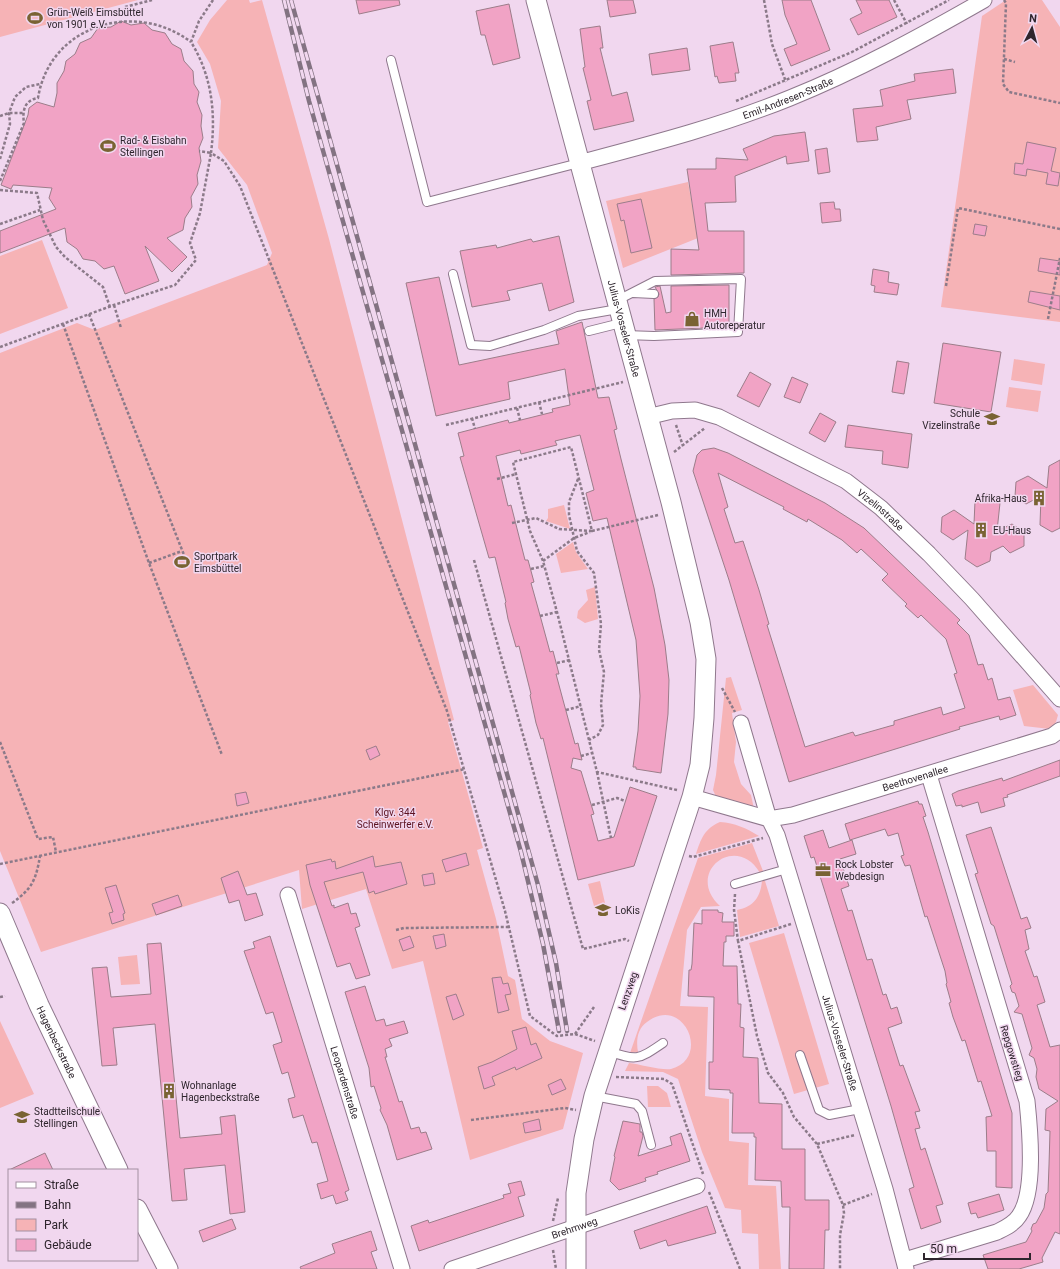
<svg xmlns="http://www.w3.org/2000/svg" width="1060" height="1269" font-family="Roboto,sans-serif">
  <rect width="100%" height="100%" fill="#f1d7ef"/>
  <path fill="#f6b3b6" d="M0,0H138L0,37Z
    M227,0H249L250,3L262,0L329,239L454,720L448,722L483,848L477,850L496,919L508,976L515,980L522,1019L550,1041L583,1053L563,1129L470,1160L423,961L392,969L366,889L302,909L299,870L41,952L0,851V353L77,323L95,330L267,265L272,253L247,185L218,148L221,101L210,64L197,42L210,20Z
    M1006,0H1042L1060,27V322L941,307L982,16Z
    M688,182L698,238L623,268L606,201Z
    M42,240L68,308L0,334V256Z
    M1014,359L1045,364L1042,385L1011,380Z
    M1009,387L1041,391L1038,412L1006,407Z
    M564,505L570,529L546,521L548,518V509Z
    M573,542L576,552L588,569L561,573L556,554Z
    M595,587L598,619L585,623L577,618L578,611L588,600L586,590Z
    M731,677L742,710L732,713L736,742L734,762L741,784L751,795L754,809L717,799L713,790L716,775L726,678Z
    M1033,685L1058,715L1056,722L1050,729L1024,726L1013,690Z
    M720,822C735,823 746,828 759,836L696,854C701,839 704,829 720,822Z
    M752,843L763,871L760,873C736,832 684,873 720,906L701,907L687,930L680,1006L708,1007L705,1096L729,1099V1141L749,1143L748,1185L776,1186L781,1269H759L758,1234L742,1233L741,1210L725,1208L702,1152L678,1079L663,1072L625,1071L629,1063C639,1064 663,1071 671,1069C712,1058 683,994 647,1022C637,1029 636,1041 638,1052L630,1053L698,858Z
    M762,880L765,881L779,926L740,937L737,910C754,907 761,896 762,880Z
    M600,881L605,903L594,906L588,884Z
    M784,933L829,1084L794,1094L749,943Z
    M137,955L140,984L121,985L118,957Z
    M0,1021L34,1094L0,1108Z
    M647,1086H658L667,1093L671,1107H648Z"/>
  <path fill="#f1a3c5" stroke="#9c7d8a" fill-rule="evenodd" d="M356,0H399L400,5L359,14Z
    M607,0H633L636,13L610,17Z
    M782,0H811L830,50L791,66L784,49L797,44L785,15Z
    M856,0H889L897,17L858,35L850,19L862,13Z
    M509,4L520,58L493,65L485,35H481L476,11Z
    M121,21L131,25L144,23L152,30L165,33L172,44L181,49L184,61L193,71L194,84L199,92L197,102L202,115L201,126L203,138L199,148L201,161L197,175L198,184L191,197L192,207L185,218L183,230L167,238L187,257L172,272L145,246L159,281L125,294L114,266L104,269L95,261L83,259L77,249L67,242L65,228L0,253V231L56,209L49,198L52,188L13,185L11,189L1,185L28,115L29,108L37,102L54,107L57,93V83L64,71L66,61L75,54L80,43L91,38L98,28L111,27Z
    M600,26L603,48H600L612,96L627,92L634,121L594,130L587,101L591,100L583,68L585,67L580,29Z
    M733,42L739,73H735L736,81L719,83L717,76L715,77L710,46Z
    M687,48L690,70L652,75L649,54Z
    M953,69L956,93L907,100L911,119L876,127L878,140L857,142L853,109L883,106L880,90L915,81L914,74Z
    M805,132L809,161L787,164L786,156L735,176L736,202L705,203L708,231H744V273L671,275V249L699,250L687,169H716V158L748,160L743,149L774,136Z
    M1027,142L1056,148L1051,171L1060,173L1058,186L1046,184L1048,173L1027,169L1026,176L1014,174L1015,163L1023,164Z
    M827,148L830,172L818,174L815,150Z
    M641,199L652,248L631,253L624,220L621,221L617,204Z
    M834,202L835,209H840L841,221L822,223L820,203Z
    M975,224L987,226L985,236L973,234Z
    M559,236L574,302L549,311L542,283L507,291L510,300L472,307L460,251L496,245L497,248L531,239L533,242Z
    M1040,258L1060,261V275L1038,271Z
    M873,269L889,272L888,282L899,284L897,295L874,292L875,286L871,285Z
    M439,277L459,365L559,344L556,331L582,322L598,398L609,397L617,429L614,430L621,459L654,588L665,645L669,680L668,714L661,773L636,769V767H633L638,731L640,696L636,640L607,518L593,521L586,493L594,490L580,435L555,441L557,445L521,454L520,450L496,456L508,506L511,505L525,560H528L534,582L531,583L538,608L550,652L553,651L559,674H556L563,700L575,744L578,743L582,760L573,758L571,768L581,771L594,814L591,815L598,841L614,837L630,787L657,796L634,866L578,880L543,738L541,739L536,723L530,695L531,694L519,646L516,647L508,619L505,603L506,602L495,557L489,558L460,457L464,456L458,433L508,420L509,423L553,412L552,409L570,405L565,369L508,382L510,399L436,416L406,283Z
    M729,285V327L655,330L654,299L658,297L659,294L655,287L660,286L666,313L671,312V286Z
    M1030,291L1060,296V310L1028,302Z
    M943,343L1001,352L991,412L934,403Z
    M897,361L909,363L904,394L892,392Z
    M750,372L771,384L759,407L737,396Z
    M792,377L808,384L800,403L784,397Z
    M820,413L836,422L825,442L809,433Z
    M848,425L912,434L908,468L882,464L883,451L845,447Z
    M714,448L728,453L825,503L864,528L960,620L957,623L969,635L978,665L983,664L988,680L992,678L998,700L1010,697L1016,715L1000,720L999,716L959,727L960,729L789,782L729,580L693,471L697,455L702,450ZM718,473L784,507L783,509L807,522L808,519L842,540L857,553L861,549L888,574L882,580L907,604L905,606L918,618L921,615L946,639L957,673L954,674L965,708L943,715L941,707L894,721V725L890,726L855,736L853,732L805,747L767,625L769,624L759,590L743,541L735,543L724,509L728,507Z
    M1060,460V528L1052,532L1040,525L1041,496L1026,504L1015,496L1016,482L1028,476L1047,488L1049,466Z
    M987,494L1000,503L997,531L1012,524L1024,532V546L1010,553L1003,546L991,552L990,561L977,567L965,559L968,530L953,540L941,532L942,517L954,510L974,524L975,501Z
    M376,746L380,755L370,760L366,750Z
    M1060,760V776L1007,795L1008,797L1003,798L1005,806L981,813L978,802L962,807V805L956,806L952,794L958,791L1002,778L1003,781Z
    M246,792L249,803L237,806L235,794Z
    M918,801L919,804H922L926,816L923,817L928,832L1012,1113V1188L996,1187V1151H987L986,1117L992,1116L981,1081L978,1082L965,1040L962,1041L953,1017L949,1003L951,1002L946,984L947,983L945,971L927,916L925,917L910,865L905,866L901,856L904,855L898,833L888,836L885,829L850,840L845,824Z
    M991,827L1021,919L1027,917L1031,928L1025,930L1029,949L1025,951L1034,977L1037,976L1045,1002L1037,1005L1050,1047L1060,1045V1234L1055,1232L1042,1258L1043,1262L1019,1269H988L983,1255L1026,1242L1032,1231L1031,1229L1033,1224L1036,1223L1044,1208L1046,1194L1048,1192L1049,1165L1050,1131L1045,1130L1046,1109L1058,1101L1039,1089L1036,1077L1037,1069L1034,1058L1029,1055L1032,1048L1022,1014L1014,1012L1019,1006L1015,993L1012,992L1010,986L1012,984L994,926L991,924L975,874L978,873L966,835Z
    M823,830L829,848L852,840L856,854L840,859L849,886L841,889L848,911L852,910L867,960L872,959L883,995L886,994L891,1009L897,1007L902,1023L888,1028L900,1066L903,1065L920,1111L915,1112L920,1128L915,1129L921,1150L925,1148L943,1204L936,1206L941,1222L921,1229L909,1189L914,1187L891,1106L825,892L814,857L811,858L804,836Z
    M466,853L469,865L446,872L442,860Z
    M373,856L375,867L401,862L407,884L375,894L374,891L369,893L363,872L324,882L332,906L334,905V908L348,903L351,914L356,913L360,926L355,928L370,975L356,979L350,963L337,967L310,885L306,865L331,859L332,862L335,861L336,869Z
    M238,871L247,895L256,893L263,915L245,921L239,900L229,903L221,878Z
    M433,873L435,884L424,886L422,875Z
    M116,885L125,913L123,914L124,920L112,924L109,913L113,912L105,888Z
    M178,895L182,906L156,915L152,904Z
    M702,910H718V912L723,913L722,922H734V936H726V942H724L723,966H737L738,1004H741L740,1027L744,1028L743,1057L758,1058L759,1103L782,1104V1149H805V1200H829V1230H825L824,1269H789L790,1207H782L781,1181L755,1180L756,1137H754V1133H732L733,1093H730V1090L709,1089V1062H713L714,997L688,996L689,970H691L692,964L694,923L702,924Z
    M444,934L446,946L436,949L433,936Z
    M270,936L349,1190L345,1192L348,1200L336,1204L333,1195L321,1199L317,1184L328,1181L317,1142L312,1143L303,1115L293,1118L288,1099L295,1097L288,1072L282,1074L273,1045L282,1042L281,1038L273,1012L266,1014L244,951L255,948L253,942Z
    M410,936L414,947L403,951L399,940Z
    M161,943L180,1138L222,1134L220,1117L235,1115L245,1212L230,1214L225,1165L184,1169L187,1200L172,1201L155,1024L113,1028L117,1065L102,1066L92,968L107,967L111,997L151,994L147,944Z
    M501,977L503,984L508,983L511,994L505,995L509,1010L498,1013L492,978Z
    M365,986L376,1021L384,1019L386,1026L404,1021L408,1033L389,1039L392,1046L385,1049L387,1057H385L399,1102L402,1101L411,1129L419,1127L421,1133L426,1132L432,1149L397,1160L387,1125L380,1110L381,1108L374,1086L371,1087L369,1068L345,992Z
    M456,994L464,1015L453,1020L446,997Z
    M526,1027L531,1045L536,1043L542,1058L516,1070L515,1067L492,1077L495,1085L484,1089L478,1067L492,1062L517,1049L512,1031Z
    M561,1079L566,1089L552,1095L548,1085Z
    M539,1119L541,1130L525,1133L523,1123Z
    M623,1121L640,1124V1132H642L643,1136L638,1156L672,1145L670,1137L681,1133L690,1161L657,1172L658,1174L645,1178L646,1181L619,1190L610,1181L615,1157L614,1156Z
    M45,1153L53,1170H9Z
    M521,1181L525,1195L518,1197L524,1216L419,1251L411,1226L428,1220L429,1223L504,1198L503,1195L511,1193L508,1184Z
    M999,1194L1004,1210L978,1218L976,1213L971,1214L968,1203Z
    M707,1206L716,1233L668,1246L666,1240L640,1249L634,1231Z
    M232,1219L236,1229L203,1242L199,1231Z
    M371,1231L377,1250L371,1252L377,1269H301L300,1267L335,1253L332,1244Z"/>
  <g fill="none" stroke-linecap="round" stroke-linejoin="round">
    <defs>
      <path id="service" d="M391,60L427,202L579,163
        M453,274L471,345L490,346L544,330L578,316L618,309
        M633,293L654,294
        M616,301L655,281L741,279L738,332L654,336L625,335
        M589,331L621,323
        M735,884L787,869
        M608,1051C637,1061 638,1060 663,1043
        M800,1055L819,1110L829,1115L860,1109
        M594,1096L636,1104L642,1111L651,1145"/>
      <g id="minor">
        <path id="s1" d="M579,163C651,144 721,126 790,98C857,71 921,36 984,0"/>
        <path id="s2" d="M647,417L672,411L695,410L719,417L846,481L881,508L929,554L972,599L1060,699"/>
        <path id="s3" d="M741,723L769,819L793,815L1052,736L1060,730"/>
        <path id="s4" d="M692,797L769,819L777,835L885,1189L906,1269"/>
        <path id="s5" d="M288,895L402,1269"/>
        <path d="M905,1260L997,1232C1005,1228 1014,1224 1019,1216C1036,1192 1030,1130 1027,1101L929,775"/>
        <path id="s6" d="M452,1269L697,1186"/>
      </g>
      <g id="tertiary">
        <path id="s7" d="M536,0L671,502L700,622L706,659L704,718L700,765L692,797L594,1096L584,1139L576,1193V1269"/>
        <path id="s8" d="M0,913L39,1005L118,1170"/>
        <path d="M137,1209L168,1269"/>
      </g>
    </defs>
    <use href="#service" stroke="#8f788d" stroke-width="10"/>
    <use href="#minor" stroke="#8f788d" stroke-width="17"/>
    <use href="#tertiary" stroke="#8f788d" stroke-width="21"/>
    <path stroke="#8b7a89" stroke-width="2.5" stroke-dasharray="3 2" stroke-linecap="butt" d="M213,0L199,21L191,42C212,76 216,113 211,153L224,161L240,186L447,711L505,911L530,1016L557,1036L575,1034L594,1007
      M764,0L772,44L786,82
      M894,0L907,24
      M1004,0L1006,3L1003,84L1009,92L1060,103
      M125,7L152,0
      M1004,59L1015,62
      M736,101L852,52L949,0
      M0,116L9,113H23
      M0,159L10,124L9,113L15,97L26,87L40,84
      M0,181L24,123C22,110 25,100 38,98C50,24 136,0 191,42
      M0,190L37,193L43,220L56,247L65,257L103,287L110,307
      M0,224L40,210
      M946,286L958,208L1060,229
      M114,305L121,328
      M89,314L186,560
      M1048,319L1060,258
      M63,324L149,563L222,755
      M0,347L114,305L175,285L196,260L190,243L200,213L211,153L199,151
      M539,402L542,414
      M517,408L520,420
      M472,418L475,429
      M446,425L623,382
      M676,425L683,446
      M674,452L705,428
      M497,479L516,474
      M578,479L569,502V515L577,551L594,573L601,624L599,650L604,672L601,704L603,725L598,735L589,740
      M658,515L592,531L571,447L513,462L530,531L543,561L557,612L597,772L677,790
      M512,523L536,518L559,529L592,531
      M474,560L583,949L625,939L629,941
      M543,561L574,538L590,532
      M149,563L182,551
      M531,569L544,566
      M540,616L557,612
      M557,663L570,660
      M722,688L735,712
      M566,710L581,706
      M0,742L38,839L53,837L56,852
      M581,756L592,753
      M597,772L611,838
      M592,805L617,798L625,801
      M689,856L693,857L763,838
      M0,864L465,769
      M735,894L734,910L738,941
      M12,903C32,889 36,880 40,856
      M791,924L738,941L757,1036L768,1073L783,1093L794,1117L817,1144L843,1205L844,1213L840,1235V1269
      M396,930L404,928L508,927
      M0,997L5,996
      M575,1034L595,1041
      M616,1077L664,1079L672,1084L703,1174
      M471,1120L565,1108L576,1110
      M817,1144L855,1135
      M709,1192L740,1269
      M843,1205L872,1194
      M553,1221L558,1198
      M553,1250L556,1269"/>
    <use href="#service" stroke="#fff" stroke-width="8"/>
    <use href="#minor" stroke="#fff" stroke-width="15"/>
    <use href="#tertiary" stroke="#fff" stroke-width="19"/>
    <defs>
      <path id="rail" d="M284,0L309,101L521,852L543,944L559,1031
        M291,0L538,885L556,963L567,1031"/>
    </defs>
    <use href="#rail" stroke="#837382" stroke-width="4.5"/>
    <use href="#rail" stroke="#f1d7ef" stroke-width="3" stroke-dasharray="9" stroke-linecap="butt"/>
  </g>
  <defs>
    <symbol id="stadium-bare" viewBox="-9 -9 18 18"><path d="M0-5a6.5 5 0 1 0 0 10a6.5 5 0 1 0 0-10ZM-3.5-1.8h7v3.6h-7Z" fill="#796333" stroke="#f1d7ef" stroke-width="2.5" paint-order="stroke"/></symbol>
    <symbol id="shop-bare" viewBox="-9 -9 18 18"><path d="M-5-2.5h2.3a2.7 3.5 0 0 1 5.4 0H5L5.5 6h-11ZM-1.5-2.5h3a1.5 2.3 0 0 0-3 0Z" fill="#796333" stroke="#f1d7ef" stroke-width="2.5" paint-order="stroke"/></symbol>
    <symbol id="school-bare" viewBox="-9 -9 18 18"><path d="M0-5L7-2L0 1L-7-2ZM-4 1L0 2.5L4 1V4Q0 6-4 4Z" fill="#796333" stroke="#f1d7ef" stroke-width="2.5" paint-order="stroke"/></symbol>
    <symbol id="building-bare" viewBox="-9 -9 18 18"><path d="M-4-6H4V6H1V3H-1V6H-4ZM-2.5-4.3h1.7v1.8h-1.7ZM.8-4.3h1.7v1.8H.8ZM-2.5-1h1.7V.8h-1.7ZM.8-1h1.7V.8H.8Z" fill="#796333" stroke="#f1d7ef" stroke-width="2.5" paint-order="stroke"/></symbol>
    <symbol id="office-bare" viewBox="-9 -9 18 18"><path d="M-6-3h4V-5.5h4V-3h4V5H-6ZM-1-4.5V-3h2v-1.5ZM-6 0V1H6V0Z" fill="#796333" stroke="#f1d7ef" stroke-width="2.5" paint-order="stroke"/></symbol>
  </defs>
  <g fill-rule="evenodd">
    <use href="#stadium-bare" x="24" y="7" width="22" height="22"/>
    <use href="#stadium-bare" x="97" y="135" width="22" height="22"/>
    <use href="#shop-bare" x="681" y="308" width="22" height="22"/>
    <use href="#school-bare" x="981" y="408" width="22" height="22"/>
    <use href="#building-bare" x="1028" y="487" width="22" height="22"/>
    <use href="#building-bare" x="970" y="519" width="22" height="22"/>
    <use href="#stadium-bare" x="171" y="551" width="22" height="22"/>
    <use href="#office-bare" x="812" y="859" width="22" height="22"/>
    <use href="#school-bare" x="592" y="899" width="22" height="22"/>
    <use href="#building-bare" x="158" y="1080" width="22" height="22"/>
    <use href="#school-bare" x="11" y="1106" width="22" height="22"/>
  </g>
  <g text-anchor="middle" dominant-baseline="central" stroke-width="3" stroke-linejoin="round" paint-order="stroke">
    <g font-size="10" fill="#2e252d" stroke="#f1d7ef" text-anchor="start">
      <text x="47" y="12">Grün-Weiß Eimsbüttel<tspan x="47" dy="12">von 1901 e.V.</tspan></text>
      <text x="120" y="140">Rad- &amp; Eisbahn<tspan x="120" dy="12">Stellingen</tspan></text>
      <text x="704" y="313">HMH<tspan x="704" dy="12">Autoreperatur</tspan></text>
      <text x="980" y="413" text-anchor="end">Schule<tspan x="980" dy="12">Vizelinstraße</tspan></text>
      <text x="1027" y="498" text-anchor="end">Afrika-Haus</text>
      <text x="993" y="530">EU-Haus</text>
      <text x="194" y="556">Sportpark<tspan x="194" dy="12">Eimsbüttel</tspan></text>
      <text x="835" y="864">Rock Lobster<tspan x="835" dy="12">Webdesign</tspan></text>
      <text x="615" y="910">LoKis</text>
      <text x="181" y="1085">Wohnanlage<tspan x="181" dy="12">Hagenbeckstraße</tspan></text>
      <text x="34" y="1111">Stadtteilschule<tspan x="34" dy="12">Stellingen</tspan></text>
    </g>
    <g font-size="10" fill="#2e252d" stroke="#f1d7ef">
      <text stroke="none"><textPath href="#s1" startOffset="219">Emil-Andresen-Straße</textPath></text>
      <text stroke="none"><textPath href="#s7" startOffset="340">Julius-Vosseler-Straße</textPath></text>
      <text stroke="none"><textPath href="#s2" startOffset="261">Vizelinstraße</textPath></text>
      <text stroke="none"><textPath href="#s3" startOffset="252">Beethovenallee</textPath></text>
      <text transform="translate(628 991) rotate(-71)">Lenzweg</text>
      <text stroke="none"><textPath href="#s8" startOffset="141">Hagenbeckstraße</textPath></text>
      <text stroke="none"><textPath href="#s4" startOffset="315">Julius-Vosseler-Straße</textPath></text>
      <text transform="translate(1012 1053) rotate(73)">Repgowstieg</text>
      <text stroke="none"><textPath href="#s5" startOffset="196">Leopardenstraße</textPath></text>
      <text stroke="none"><textPath href="#s6" startOffset="129">Brehmweg</textPath></text>
    </g>
    <g font-size="10" fill="#5c1220" stroke="#f1d7ef">
      <text x="395" y="812">Klgv. 344<tspan x="395" dy="12">Scheinwerfer e.V.</tspan></text>
    </g>
  </g>
  <rect x="8" y="1169" width="130" height="92" fill="#f1d7ef" stroke="#a390a1"/>
  <rect x="16" y="1182" width="20" height="6" fill="#ffffff" stroke="#a390a1"/>
  <text x="44" y="1189" font-size="12" fill="#2e252d">Straße</text>
  <rect x="16" y="1202" width="20" height="6" fill="#837382" stroke="#a390a1"/>
  <text x="44" y="1209" font-size="12" fill="#2e252d">Bahn</text>
  <rect x="16" y="1219" width="20" height="12" fill="#f6b3b6" stroke="#a390a1"/>
  <text x="44" y="1229" font-size="12" fill="#2e252d">Park</text>
  <rect x="16" y="1239" width="20" height="12" fill="#f1a3c5" stroke="#a390a1"/>
  <text x="44" y="1249" font-size="12" fill="#2e252d">Gebäude</text>
  <g transform="translate(1032 28) rotate(6)" stroke="#f1d7ef" stroke-width="3" paint-order="stroke">
  <path d="M0-3L7 15L0 10L-7 15Z" fill="#2e252d"/>
  <text y="-6" font-size="11" font-weight="bold" text-anchor="middle" fill="#2e252d">N</text>
  </g>
  <path d="M924 1253v6h106v-6" fill="none" stroke="#2e252d" stroke-width="2"/>
  <text x="930" y="1253" font-size="12" fill="#2e252d" stroke="#f1d7ef" stroke-width="3" paint-order="stroke">50 m</text>
</svg>
